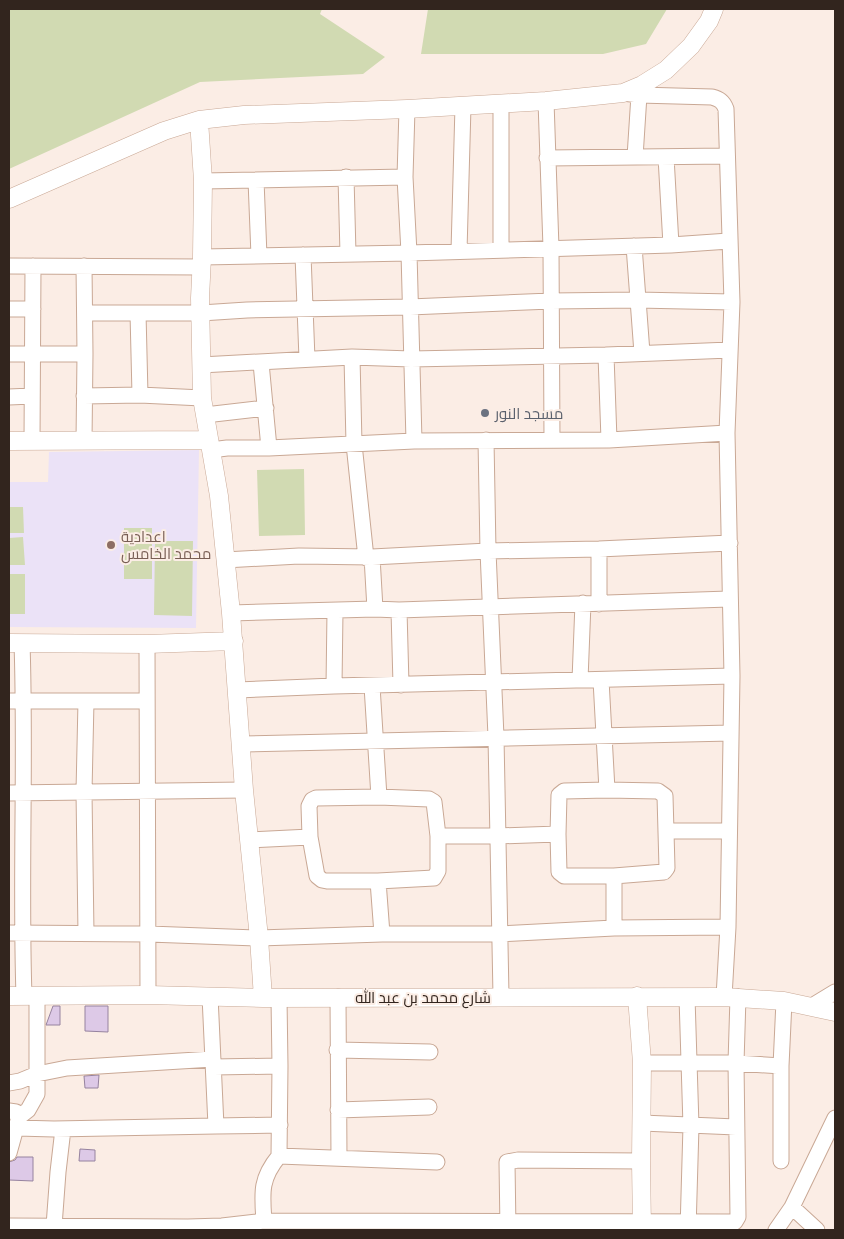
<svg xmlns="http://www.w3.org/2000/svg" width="844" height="1239" font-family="'IBM Plex Sans',Cairo,sans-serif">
  <rect width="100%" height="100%" fill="#fbede5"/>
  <path fill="#ebe2f7" d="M199,450L196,628L9,627V482H48L49,452Z"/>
  <path fill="#d1dab2" d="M9,9H322L320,14L385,57L363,74L200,82L9,169Z
    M428,9H667L646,44L603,54H421Z
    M304,469L305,535L259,536L257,470Z
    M9,507H23L24,533H9Z
    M152,528V579H124V528Z
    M23,537L25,565H9V538Z
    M155,541H193L192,616L154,615Z
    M9,574H25V614H9Z"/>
  <path fill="#ddc9e7" stroke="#96839f" d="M53,1006H60V1025H46Z
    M85,1006H108V1032L85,1031Z
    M99,1075L98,1088H85L84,1076Z
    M80,1149L95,1150V1161H79Z
    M17,1157H33V1181L9,1180V1162L15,1160Z"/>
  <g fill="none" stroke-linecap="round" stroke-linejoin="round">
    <defs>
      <path id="minor" d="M623,93L639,95L712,97C719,99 723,101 726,109L732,302L727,433L732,676L728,927L724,997
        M546,101L551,248L552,440
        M501,103V250
        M407,109L405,177L409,253L414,441
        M635,157L639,95
        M666,157L671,245
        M547,158L727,156
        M346,177L348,254
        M256,180L259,256
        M203,181L405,177
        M634,246L642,353
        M459,251L463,106
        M303,255L307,359
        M202,257L409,253L671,245L729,241
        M9,266L202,267
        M84,266L85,354
        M9,309H33
        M85,313H201L247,310L410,307L551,301L637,300L732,302
        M138,313L140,395L202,398
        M9,354H85L84,441
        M606,355L609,440
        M352,357L354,444L366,558
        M261,363L269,448
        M201,365L352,357L411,359L606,355L730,350
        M84,396L140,395
        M9,397L32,396
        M205,415L266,408
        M486,440L488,551L496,737L501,996
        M32,441L33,266
        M211,450L227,448H269L414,441L609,440L727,433
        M599,549V604
        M372,557L375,609
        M225,560L299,556L372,557L488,551L599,549L730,543
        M399,610L401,685
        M231,613L375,609L399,610L729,599
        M22,643C26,761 20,878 24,996
        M147,644L148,995
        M580,680L583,603
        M601,680L607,790
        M334,686L732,676
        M372,686L379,797
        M237,690L334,686L335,611
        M9,701H147
        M86,701L84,792L86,934
        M242,744L731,733
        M607,790L658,791L665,796L667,868L664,872L614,876H564L559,872L558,834L559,795L564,791Z
        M9,793L244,790
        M379,797L429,799L434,802L438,836V871L434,878L378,881H327L322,880L317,876L310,837L309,806L312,800L316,798Z
        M667,831H729
        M438,836H498L558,834
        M249,840L310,837
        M614,876V928
        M378,881L382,934
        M9,933L149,934L259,938L382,934H499L614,928L728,927
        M210,996L216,1126L280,1125
        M338,997L339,1158
        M687,997L691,1126L688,1230
        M279,998L280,1066L279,1156L437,1162
        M812,1006L835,992
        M337,1050L430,1052
        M642,1063H736L781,1066
        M214,1067L280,1066
        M9,1083L20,1081L37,1074L67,1068L213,1059
        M338,1110L429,1107
        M9,1111L16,1112L19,1117L9,1153
        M19,1117L28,1110L37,1094V996
        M642,1123L736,1127
        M17,1128L54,1129L216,1126
        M781,1161V1066L784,1001
        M792,1207L817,1230
        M264,1221L735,1222L738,1217L736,1063L738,997
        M9,1226L188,1227L222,1226L264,1221C262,1193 260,1179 279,1156
        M54,1226L58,1172L63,1129
        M508,1230L507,1162L518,1160L641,1161
        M776,1230L792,1207L835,1118"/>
      <path id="tertiary" d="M199,120L203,181L202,257L200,298L202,398L219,496L231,613L244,790L259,938L263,998
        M9,199L164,131L199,120L244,115L407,109L546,101L623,93L642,85L666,70L691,46L709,21L714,9
        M9,441L209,440
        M9,643L147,644L234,641
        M9,996L148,995L263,998L724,997L784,1001L835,1012
        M637,996L642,1063L641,1161L642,1230"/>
    </defs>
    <use href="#minor" stroke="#c9a895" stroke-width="17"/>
    <use href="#tertiary" stroke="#c9a895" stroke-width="19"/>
    <use href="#minor" stroke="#fff" stroke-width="15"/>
    <use href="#tertiary" stroke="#fff" stroke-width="18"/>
  </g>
  <circle fill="#6b7280" stroke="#fbede5" stroke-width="2" cx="485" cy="413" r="5"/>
  <circle fill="#8d6e63" stroke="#fbede5" stroke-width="2" cx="111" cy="545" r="5"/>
  <g text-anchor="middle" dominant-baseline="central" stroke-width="4" stroke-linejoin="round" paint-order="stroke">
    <g font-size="15" fill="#5b616d" stroke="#fbede5" text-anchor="start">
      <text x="495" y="413">مسجد النور</text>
    </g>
    <g font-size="15" fill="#785e54" stroke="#fbede5" text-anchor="start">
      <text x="121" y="536">اعدادية<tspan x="121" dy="17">محمد الخامس</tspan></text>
    </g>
    <g font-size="15" fill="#32251e" stroke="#fbede5">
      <text x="423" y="997">شارع محمد بن عبد الله</text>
    </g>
  </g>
  <rect width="844" height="1239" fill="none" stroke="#32251e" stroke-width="20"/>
</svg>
